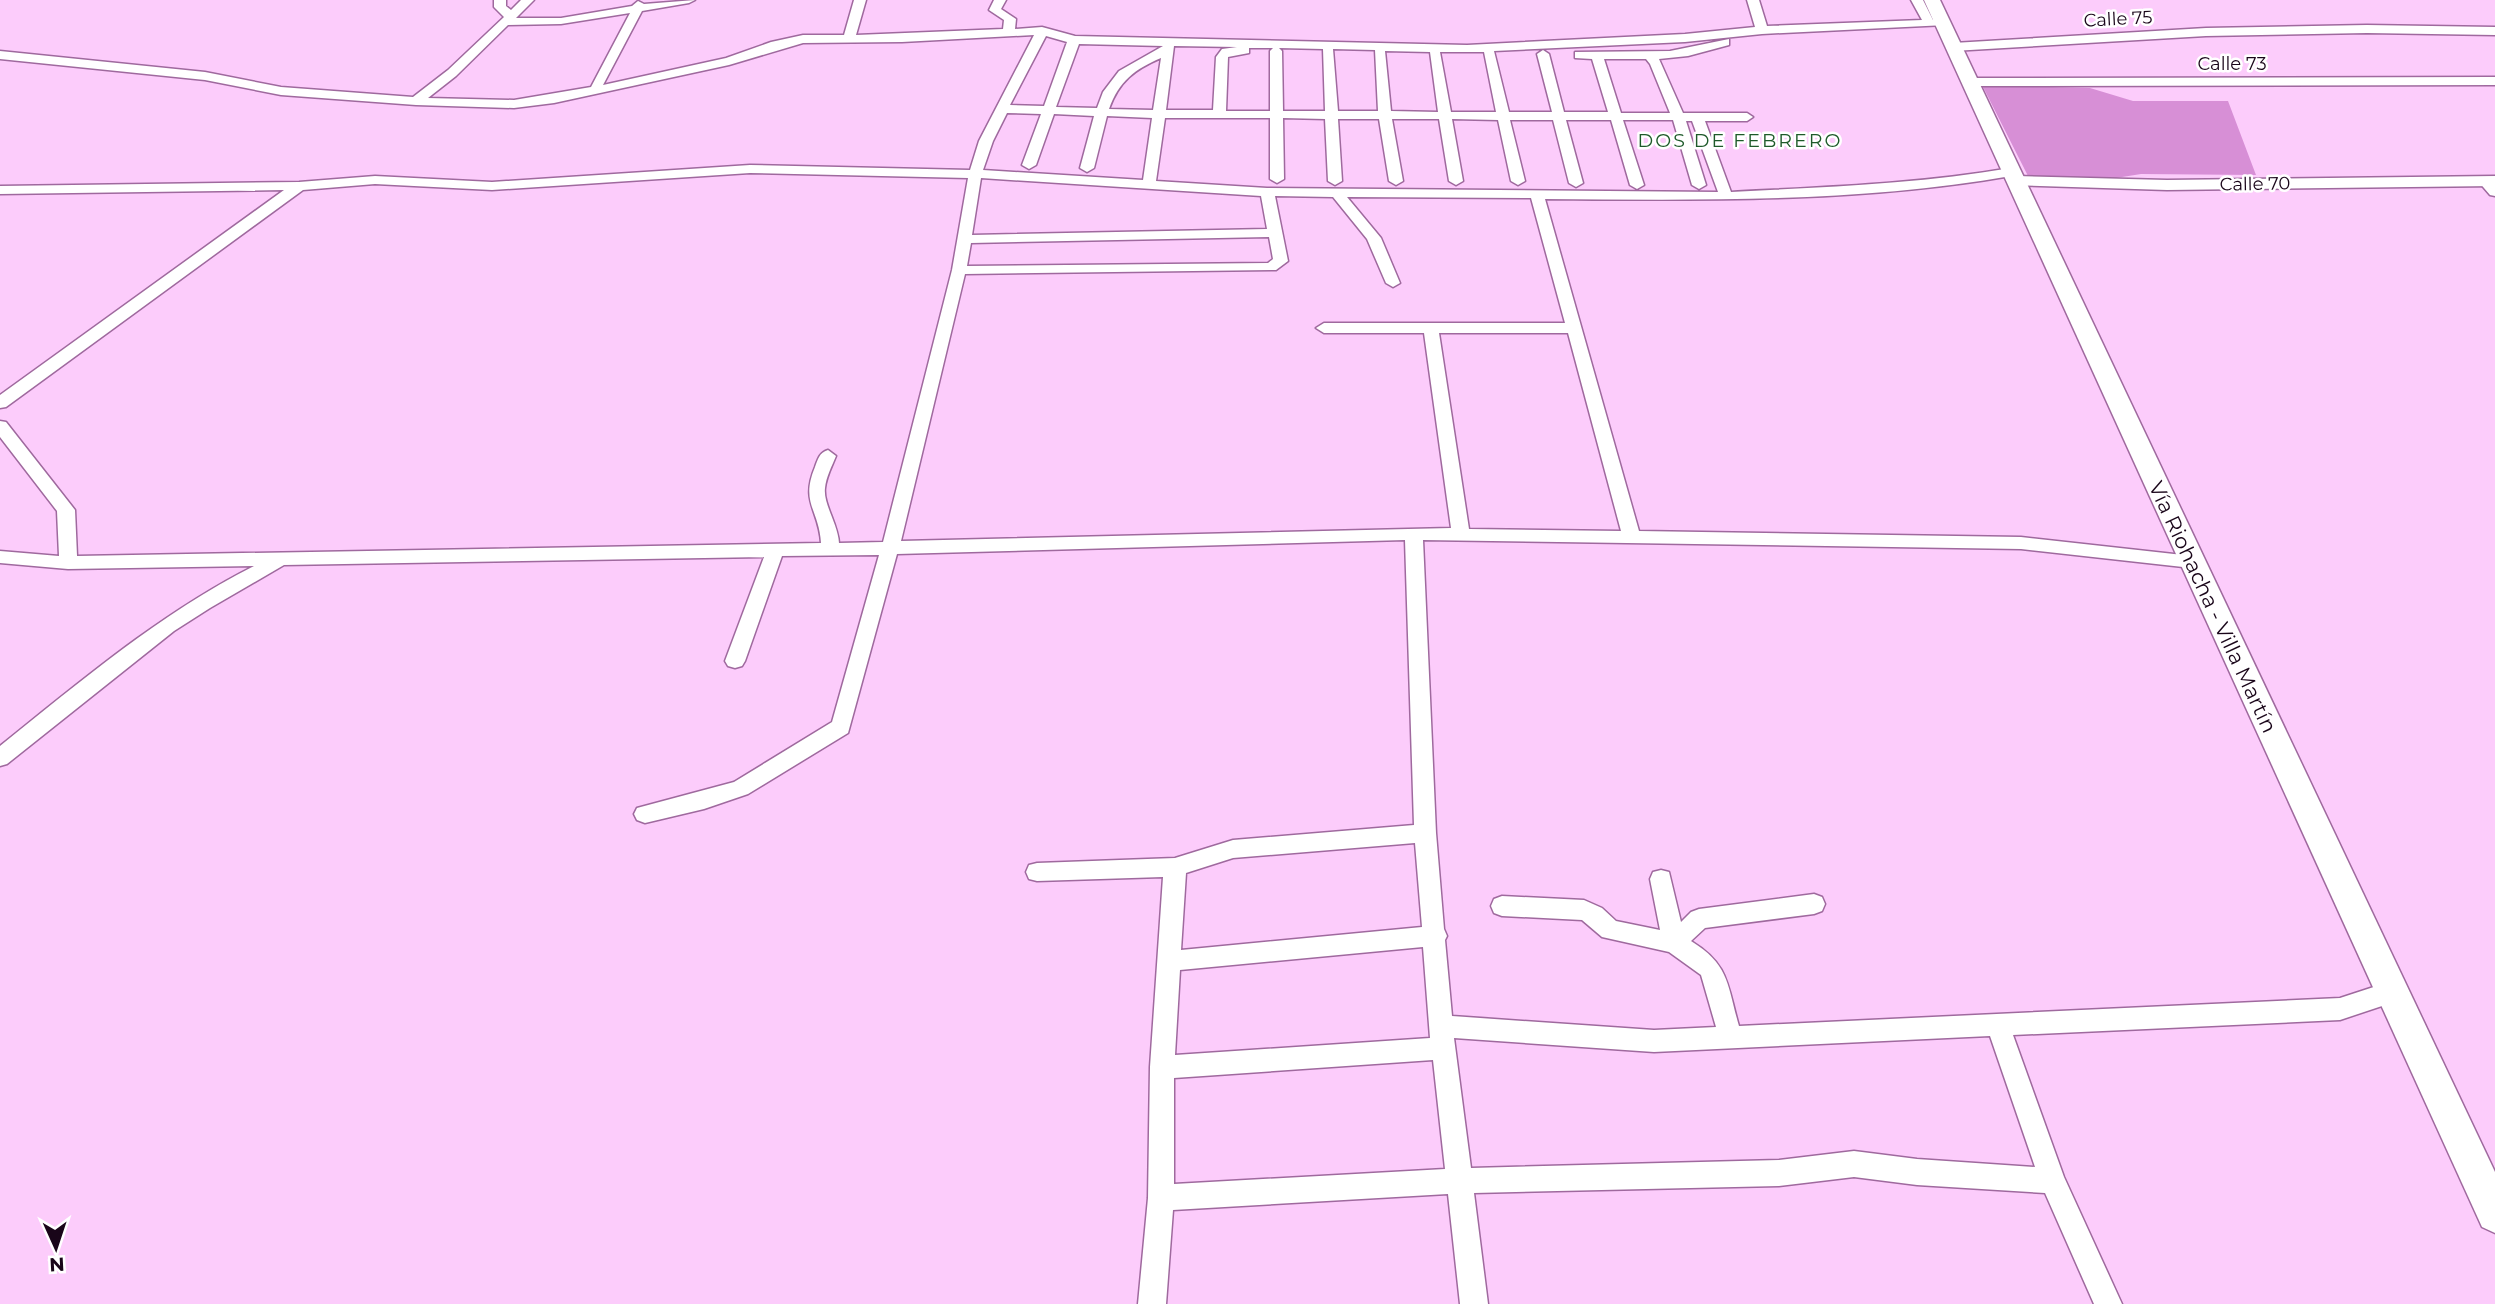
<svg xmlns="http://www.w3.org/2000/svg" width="2495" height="1304" font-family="Montserrat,sans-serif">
  <rect width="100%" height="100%" fill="#fcccfb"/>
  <path fill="#d78fd6" d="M1982,85L2090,88L2133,101H2228L2256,175L2141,174L2097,181L2028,176Z"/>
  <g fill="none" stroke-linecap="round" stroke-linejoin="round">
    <defs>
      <path id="minor" d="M494,0H506V6L511,10L521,0H534L516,18H561L632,6L638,1L644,4L695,0L689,3L642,11L603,85L726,58L771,42L803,35H844L854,0H866L856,35L1003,29L1004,20L989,10L994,0H1006L1001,9L1016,19L1015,29L1042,27L1075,36L1467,45L1685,34L1755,27L1747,0H1759L1767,26L1922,20L1911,0H1923L1933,20L1946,21V25L1762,34L1685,42L1494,51L1509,112H1552L1537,54L1543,50L1549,54L1564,112H1608L1592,59L1575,58V52L1670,51L1729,39V45L1688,56L1659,59L1683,113H1747L1753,117L1747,121H1705L1731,192C1825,187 1918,184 2011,168L2018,172L2011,176C1858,203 1700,200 1545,199L1639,531L2021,537L2192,556L2198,557L2201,562L2198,567L2192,568L2021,549L1423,540L1436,833L1444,929L1447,936L1445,940L1452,1016L1654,1030L1716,1027L1701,975L1669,952L1602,937L1582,920L1502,916L1494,913L1491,906L1494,899L1502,896L1584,900L1602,908L1616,921L1660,930L1650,879L1653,872L1661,870L1669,872L1681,922L1691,912L1699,909L1814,894L1822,897L1825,904L1822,911L1814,914L1705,928L1691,941C1730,965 1727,985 1739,1026L2340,998L2392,981L2400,984L2404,992L2400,1000L2340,1020L2013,1035L2064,1177L2122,1304H2094L2045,1193L1917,1185L1854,1177L1779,1186L1474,1193L1488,1304H1460L1448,1194L1173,1210L1166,1304H1138L1148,1198L1150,1067L1163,877L1037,881L1029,879L1026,872L1029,865L1037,863L1175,858L1233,840L1414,825L1405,540L897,554L848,733L748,794L704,809L645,823L637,820L634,814L637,808L734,782L832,722L879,555L782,556L745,661L742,666L735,668L728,666L725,661L764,557L284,565L210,608L174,631L7,764L0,766V746C81,681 161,613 254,566L68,569L0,563V551L59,556L57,511L0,437V421L6,422L75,510L77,556L821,543C819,509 800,503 815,467C818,459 819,453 828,450L836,456C832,466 826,477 825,488C823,504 838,524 839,543L883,542L952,270L968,178L750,173L492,190L375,184L303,190L6,407L0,408V395L284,190L0,194V186L299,182L375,176L492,182L750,165L970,170L979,141L1034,35L902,42L803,43L729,65L554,103L514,108L416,105L281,95L205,80L0,59V51L205,72L281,87L413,97L448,70L504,17L494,7ZM630,13L591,87L514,100L428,98L456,76L508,25L561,24ZM1046,36L1067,42L1044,106L1010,105ZM1079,44L1163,46L1119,71L1103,92L1097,108L1056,107ZM1174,46L1237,47L1222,49L1216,57L1213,110H1166ZM1249,48H1273L1270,51V111H1226L1228,57L1249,53ZM1279,48L1323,49L1325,111H1283L1282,51ZM1333,49L1375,50L1378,111H1338ZM1385,51L1430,52L1438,112L1391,111ZM1440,52H1484L1496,112H1451ZM1161,58L1153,110L1109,109C1119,81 1135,69 1161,58ZM1604,59H1646L1650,64L1670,113H1621ZM1007,113L1041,114L1022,165L1029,169L1036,165L1054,114L1094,116L1080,168L1087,172L1094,168L1107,116L1152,118L1143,180L983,170L993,141ZM1165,118H1270V179L1277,183L1284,179L1283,118L1325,119L1328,181L1335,185L1342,181L1338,119H1379L1389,181L1396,185L1403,181L1392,119H1439L1449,181L1456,185L1463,181L1452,119L1498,120L1511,181L1518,185L1525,181L1510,120H1553L1569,183L1576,187L1583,183L1566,120H1611L1630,185L1637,189L1644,185L1623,120H1673L1692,185L1699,189L1706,185L1686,121H1692L1718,192L1267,188L1156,181ZM981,178L1261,196L1267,229L972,235ZM1275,196L1333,197L1367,239L1386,283L1393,287L1400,283L1381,238L1347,197L1531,198L1565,323H1324L1316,328L1324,333H1424L1451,528L901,541L965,274L1276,270L1288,261ZM1269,237L1273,259L1268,263L967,266L971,243ZM1439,333H1568L1621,531L1469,529ZM1415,843L1422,927L1181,950L1186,873L1233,858ZM1423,947L1430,1038L1175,1055L1180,970ZM1990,1036L2035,1167L1917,1159L1854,1151L1779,1160L1471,1168L1454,1038L1654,1052ZM1433,1060L1445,1169L1174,1184V1078Z
        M2367,25L2495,27V35L2367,33L2206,36L1953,51L1947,47L1953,43L2206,28Z
        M2495,77V85L1970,86L1964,82L1970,78Z
        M2485,177L2495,184V196L2490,195L2478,181Z"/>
      <path id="tertiary" d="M2016,176L2167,180L2495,176V186L2167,190L2010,185L2007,181L2010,177Z"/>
      <path id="secondary" d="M1924,0H1940L2495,1172V1233L2482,1227Z"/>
    </defs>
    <use href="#minor" stroke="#9f699e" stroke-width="3"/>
    <use href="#tertiary" stroke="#9f699e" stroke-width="3"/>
    <use href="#secondary" stroke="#9f699e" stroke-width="3"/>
    <use href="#minor" fill="#fff" fill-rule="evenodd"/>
    <use href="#tertiary" fill="#fff" fill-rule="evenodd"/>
    <use href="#secondary" fill="#fff" fill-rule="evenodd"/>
  </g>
  <g text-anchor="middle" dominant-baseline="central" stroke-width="5" stroke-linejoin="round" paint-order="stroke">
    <g font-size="18" fill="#190519" stroke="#fff">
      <text transform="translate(2118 19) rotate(-3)">Calle 75</text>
      <text x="2232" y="64">Calle 73</text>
      <text transform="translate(2255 184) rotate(-1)">Calle 70</text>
    </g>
    <g font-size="19" letter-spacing="2" fill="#1e5a2a" stroke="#fff">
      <text x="1740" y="140">DOS DE FEBRERO</text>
    </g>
    <g font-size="21" fill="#190519" stroke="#fff">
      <text transform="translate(2213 607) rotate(65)">Vía Riohacha - Villa Martín</text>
    </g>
  </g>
  <g transform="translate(56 1248) rotate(177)" stroke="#ffffff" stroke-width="5" paint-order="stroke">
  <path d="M0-5L12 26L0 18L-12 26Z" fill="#190519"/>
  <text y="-10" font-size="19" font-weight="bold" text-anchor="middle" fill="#190519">N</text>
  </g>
</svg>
